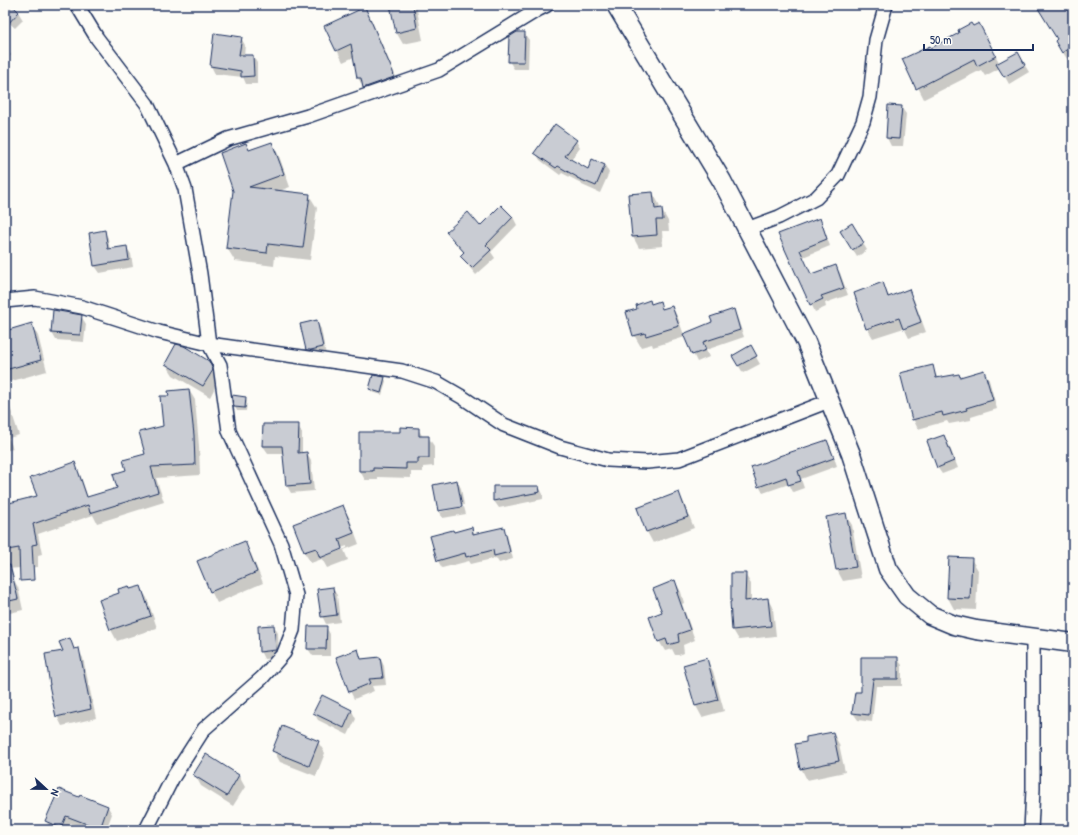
<svg xmlns="http://www.w3.org/2000/svg" width="1078" height="835" font-family="'Patrick Hand',sans-serif">
  <rect width="100%" height="100%" fill="#fdfcf7"/>
  <filter id="ink" filterUnits="userSpaceOnUse"><feTurbulence type="fractalNoise" baseFrequency=".025" numOctaves="2"/><feDisplacementMap in="SourceGraphic" scale="8" xChannelSelector="R" yChannelSelector="G"/><feConvolveMatrix kernelMatrix="1 2 1 2 8 2 1 2 1" color-interpolation-filters="sRGB"/></filter>
  <g filter="url(#ink)">
    <path fill="#0003" fill-rule="evenodd" d="M5,5H11L18,12L23,20L15,28L5,19Z
      M391,5H416L423,40L403,44L396,32Z
      M870,5H885L880,14Z
      M1036,5H1073V59L1069,62L1062,51L1058,39Z
      M364,8L371,19L399,84L370,99L358,78L354,57L343,62L325,26Z
      M524,33L529,40L528,69H514L509,61Z
      M215,34L241,38L245,45L244,56H253L257,63V84H246L243,77L215,74L211,66Z
      M985,36L1000,64L1017,53L1029,72L1009,84L1000,68L985,76L981,70L924,99L904,60L931,49Z
      M5,47L11,55L5,62Z
      M889,106L901,107L906,114L903,146H891L887,138Z
      M576,141L580,148L571,160L589,170L605,165L609,173L600,193L582,185L581,183L562,173L560,175L540,160L536,153Z
      M272,143L279,156L290,187L279,191L309,195L317,208L310,260L275,256L274,266L235,261L227,248L249,151Z
      M653,193L659,204L660,210L661,209L668,221L669,231H662L663,246L639,248L633,237Z
      M501,206L513,217L517,225L491,252L495,258L476,275L466,263L462,256L464,253L452,239L448,232L480,228Z
      M819,219L823,226L830,246L803,257L811,275L836,266L840,273L848,295L825,303L826,307L815,312L780,235Z
      M852,225L867,250L857,257L842,231Z
      M104,231L108,238L110,250L126,247L131,254L133,267L100,273L95,266L90,234Z
      M5,250L7,253V268H5Z
      M882,283L890,298L909,291L914,300L926,332L909,338L904,328L873,338L867,328Z
      M659,303L663,310L672,307L678,318L684,335L713,322L733,310L737,317L744,337L706,350L709,357L697,362L685,337L653,347L652,344L641,347L634,335L651,305Z
      M81,316L86,324L84,342L56,340L52,333Z
      M316,321L321,329L326,355L311,357L307,349Z
      M31,324L38,336L47,371L5,383V332Z
      M750,347L760,364L743,373L733,356Z
      M208,362L218,382L210,397L173,375L166,364Z
      M932,366L938,379L960,378L983,371L989,380L997,409L971,417V420L949,424L947,421L918,429L913,419Z
      M384,378L386,381L382,395L372,392L370,389Z
      M189,390L195,400L199,446L200,475L156,478L164,502L97,523L93,515L38,534L42,554L38,555V567L5,569V505L38,497L74,464L80,474L88,498L118,489L127,470L146,454L164,426L170,396Z
      M5,395L8,401L19,435L9,438L13,449L5,451Z
      M233,396L245,397L247,401L246,411H237L235,407Z
      M298,425L302,433V453H307L311,460L314,491L291,493L287,486L284,453H268L263,446Z
      M418,429L423,437H428L434,446V466L423,467V472H411V478L378,477V480H365L360,471Z
      M944,436L948,443L958,468L942,474L937,467Z
      M827,441L831,448L837,466L801,479L804,488L793,492L789,484L763,493L759,486Z
      M457,481L461,488L464,505L440,510V512L464,507L466,514L443,518L438,511L434,485Z
      M539,487L543,494V499L499,508L494,501Z
      M679,493L685,505L694,528L653,543L647,532Z
      M342,506L349,517L359,544L344,550L348,560L327,568L322,559L311,563L304,552L294,525ZM347,546V548L320,558V556Z
      M845,514L852,525L861,578L843,581L837,570L827,518Z
      M471,528L475,534L503,528L507,535L513,559L499,563L496,558L471,564L469,561L442,568L438,561L432,537Z
      M244,543L251,554L263,583L217,603L211,591Z
      M971,559L978,570L976,610L954,609L948,598Z
      M745,574L751,584V601L768,599L773,609L776,636L739,640L733,630Z
      M11,576L18,587L23,610L5,614V578Z
      M675,581L681,592L684,603L682,604L695,640L683,645L684,653L679,655H675L672,649L665,651L659,641L663,613Z
      M140,587L147,598L157,628L117,641L111,630L101,600Z
      M332,588L337,595L340,622L326,624L322,616Z
      M274,626L278,633L279,658L264,659L260,651Z
      M326,627L330,634V656H313L308,649Z
      M69,639L75,650L78,649L83,658L96,718L62,726L57,716L64,652Z
      M357,650L362,660L380,658L384,666L386,685L372,686L374,691L354,699L350,691Z
      M862,658H897L902,665V686H876L872,722L858,720L853,713L862,694Z
      M707,660L713,671L724,711L702,717L696,706L685,666Z
      M322,696L352,711L356,719L348,735L318,720L314,713Z
      M833,733L839,744L845,772L807,780L801,768L808,743Z
      M318,742L325,753L316,776L280,762L274,751Z
      M195,775L239,776L245,787L233,806L201,786Z
      M80,796L108,807L112,814L106,830H88L70,823L67,830H54L51,829L46,821L80,798Z
      M1070,824H1073V830H1070Z"/>
    <path fill="#c9ccd3" stroke="#1b2f5e" d="M5,5H12L19,12L5,27Z
      M390,5H413L417,28L396,33Z
      M1036,5H1073V10L1069,13L1073,20V45L1062,53L1055,41L1057,39Z
      M365,7L393,72L394,77L363,88L361,78H357L351,44L336,51L324,26Z
      M971,23L973,26L979,23L996,56L977,66L974,59L916,89L902,59L930,46L931,48L959,33L958,30Z
      M517,32H525L524,62H508L509,37Z
      M214,33L242,37L239,55H253L254,76L241,77V71L210,66Z
      M1018,52L1025,65L1004,77L996,64Z
      M888,105L902,106L899,139L886,138Z
      M555,124L577,140L565,156L588,169L592,159L605,165L596,186L577,178V177L558,166L556,168L534,153Z
      M272,142L284,174L249,187L310,194L303,248L268,244L267,253L226,248L233,191L220,153L246,143L249,150Z
      M653,192L655,209L662,208L663,220H656L657,235L632,237L628,194Z
      M501,205L513,217L486,245L491,250L472,268L460,256L464,252L446,232L468,212L480,226Z
      M820,218L827,239L800,250L811,274L836,265L844,288L821,296L823,299L810,305L778,234Z
      M852,223L864,243L852,250L840,231Z
      M105,230L108,249L127,246L129,260L94,266L89,233Z
      M883,282L888,297L909,289L921,322L903,329L899,318L866,329L854,293Z
      M650,300L651,304L660,301L662,309L672,306L679,326L646,336L645,333L633,336L626,312L637,309L636,305Z
      M734,309L740,330L703,342L706,350L692,355L683,334L712,322L710,317Z
      M53,310L82,315L80,335L51,333Z
      M317,320L323,347L311,350H306L300,324Z
      M32,323L41,360L5,370V331Z
      M176,344L184,346L209,361L213,370L203,386L165,364Z
      M751,345L757,356L738,366L732,356Z
      M933,365L936,378L959,374L960,377L984,370L993,400L966,408L967,410L943,416L942,412L912,420L900,373Z
      M373,375L385,377L381,393L369,389Z
      M189,389L194,435L195,465L151,467L158,492L90,513L88,505L33,524L37,544L32,545L34,580L20,581L19,548L7,550L5,543V504L37,496L30,478L75,462L87,497L117,488L113,474L126,470L123,460L145,454L139,432L163,426L160,396H169L168,391Z
      M232,395L246,397L245,408L234,407Z
      M263,424H299L298,453L307,452L310,484L286,486L282,446H262Z
      M400,427L419,428V436H429V458H418V463H406V469L373,468V471H359V432H400Z
      M944,435L954,461L937,468L927,441Z
      M827,440L834,458L798,471L801,481L788,485L786,477L758,487L751,467L779,457V456Z
      M457,480L462,507L438,511L433,485Z
      M493,486H539L540,492L493,501Z
      M679,492L688,517L646,532L637,508Z
      M343,505L354,533L339,539L342,549L320,558L316,548L304,552L293,524Z
      M846,513L856,567L836,570L826,517Z
      M472,527L473,534L504,527L510,552L494,556L493,550L466,557L465,553L437,561L430,536L453,530L454,532Z
      M245,541L257,572L210,592L197,561Z
      M949,557L972,558L970,599L947,598Z
      M10,565L18,599L5,602V566Z
      M731,573H746L745,601L768,598L771,626L732,630L730,602H731Z
      M675,580L679,592L677,593L690,630L678,634L679,642L668,645L666,639L658,642L649,617L662,612L653,589Z
      M129,586L130,589L141,586L151,616L110,630L99,600L119,593L118,589Z
      M333,587L337,615L321,617L317,589Z
      M274,625L276,650L259,652L258,626Z
      M308,626H327L326,649H307Z
      M70,638L74,649L79,648L91,709L56,717L49,685H50L45,654L63,651L59,642Z
      M358,649L361,659L380,657L383,678L369,679L371,683L349,692L336,657Z
      M861,657H898V679H873L869,715L852,713L855,692H861Z
      M707,658L718,700L695,706L683,665Z
      M322,695L352,710L344,728L313,713Z
      M282,726L319,741L309,766L272,751Z
      M833,732L839,761L800,769L795,744L806,742V737Z
      M206,754L239,775L227,796L193,775Z
      M59,789L79,797L80,795L108,806L100,829L66,816L61,828L45,821Z"/>
    <g fill="none" stroke-linecap="round" stroke-linejoin="round">
      <defs>
        <path id="minor" d="M77,5L97,38L147,104L176,164L185,189L200,274L209,344L220,365L229,431L281,544L296,595L293,630L284,653L262,678L204,729L172,779L146,830
          M176,164L228,139L308,116L439,70L539,9L547,5
          M747,229L779,217L816,198L838,175L863,122L870,97L876,40L886,5
          M5,301L35,298L82,307L159,332L209,344L402,371L436,382L462,397L504,425L560,447L608,460L647,462L679,459L829,401
          M1031,830L1033,789V638"/>
        <path id="secondary" d="M616,5L722,181L806,342L851,454L888,569L907,596L930,615L954,625L976,630L1073,643"/>
      </defs>
      <use href="#minor" stroke="#1b2f5e" stroke-width="16"/>
      <use href="#secondary" stroke="#1b2f5e" stroke-width="21"/>
      <use href="#minor" stroke="#fdfcf7" stroke-width="13"/>
      <use href="#secondary" stroke="#fdfcf7" stroke-width="18"/>
    </g>
  </g>
  <rect width="1078" height="835" fill="none" stroke="#fdfcf7" stroke-width="20"/>
  <rect x="10" y="10" width="1058" height="815" fill="none" stroke="#1b2f5e" stroke-width="1.5" filter="url(#ink)"/>
  <g transform="translate(46 789) rotate(112)" stroke="#fdfcf7" stroke-width="3" paint-order="stroke">
  <path d="M0-3L7 15L0 10L-7 15Z" fill="#1b2f5e"/>
  <text y="-6" font-size="11" font-weight="bold" text-anchor="middle" fill="#1b2f5e">N</text>
  </g>
  <path d="M924 44v6h109v-6" fill="none" stroke="#1b2f5e" stroke-width="2"/>
  <text x="930" y="44" font-size="12" fill="#1b2f5e" stroke="#fdfcf7" stroke-width="3" paint-order="stroke">50 m</text>
</svg>
